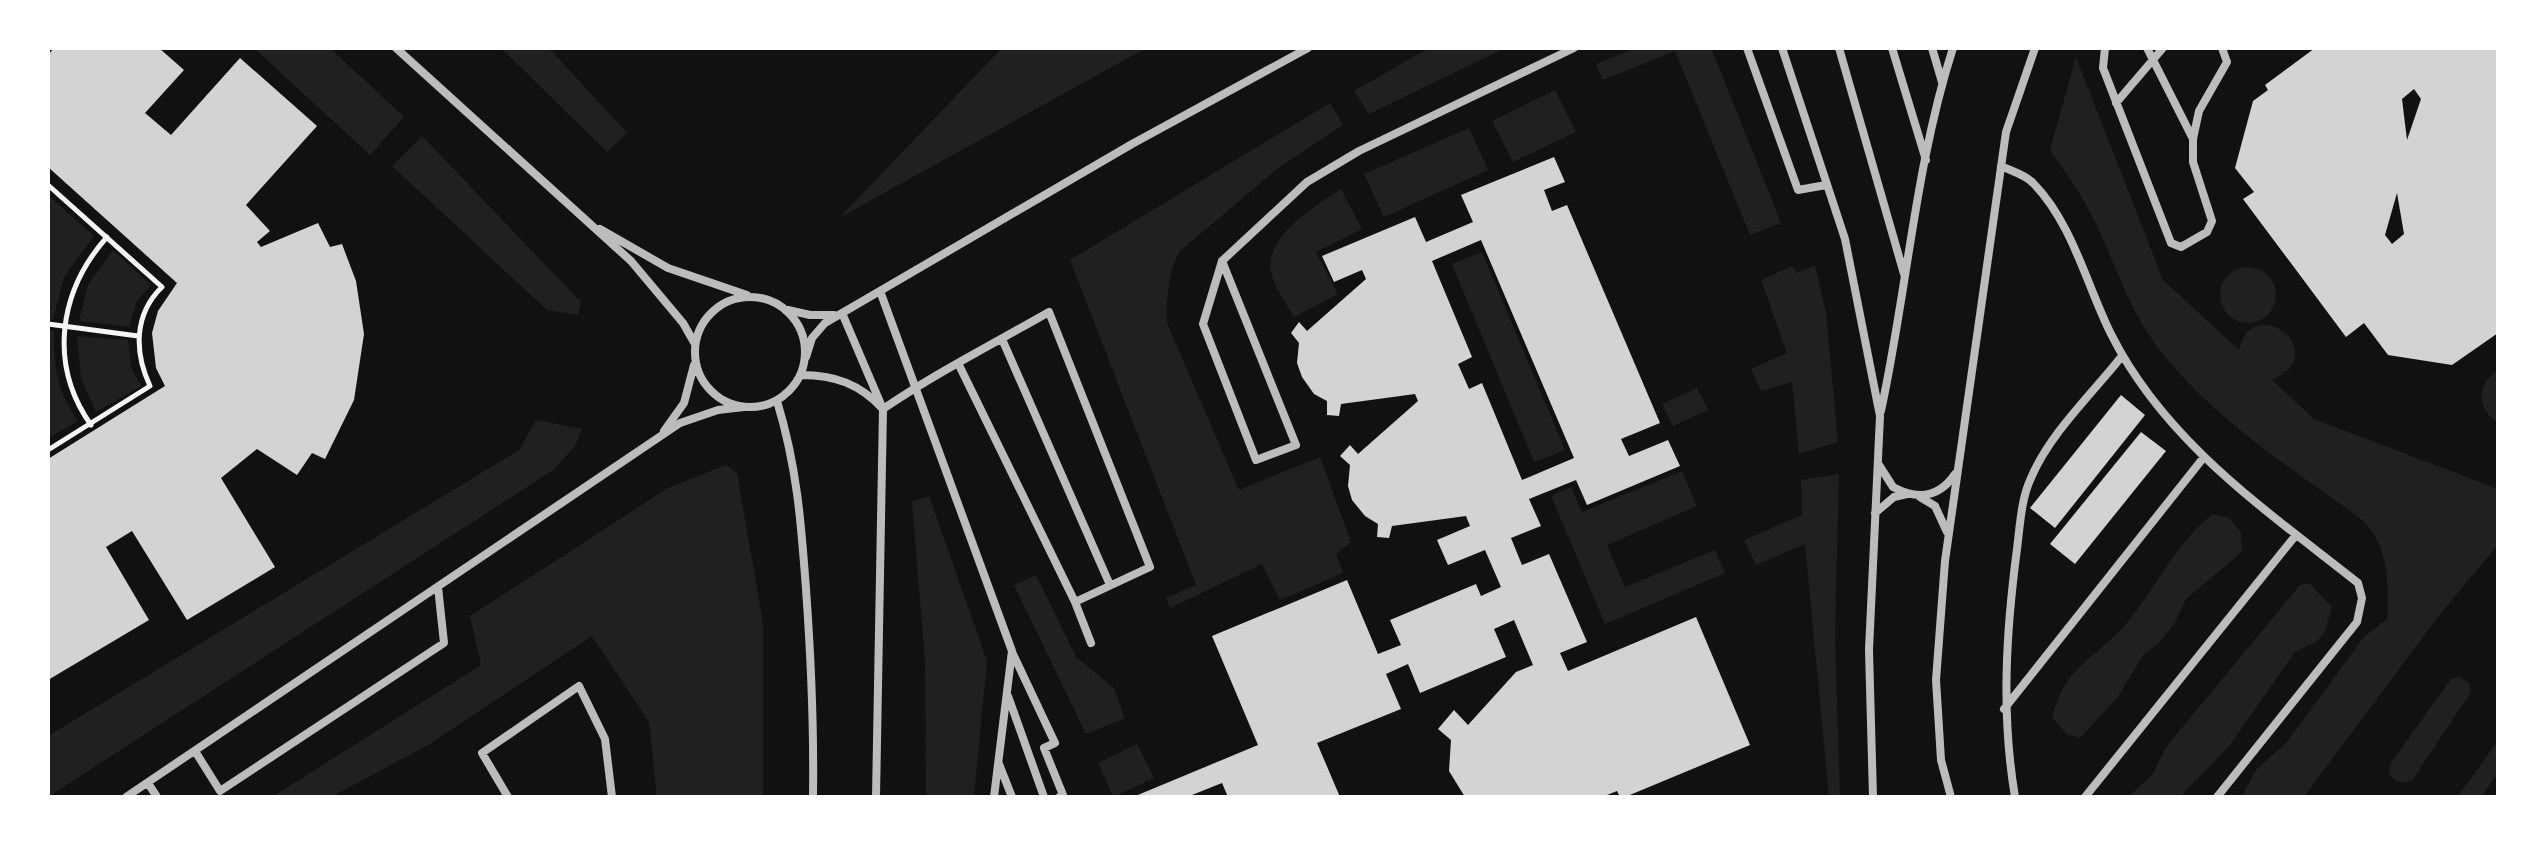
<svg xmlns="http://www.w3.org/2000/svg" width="2546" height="845" font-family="'PT Sans Narrow',sans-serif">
  <rect width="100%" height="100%" fill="#111"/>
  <path fill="#202020" d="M254,48H330L404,117L370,155Z
    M501,48H549L627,133L607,152Z
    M1002,48H1146L839,218Z
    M1429,48H1505L1369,114L1354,91Z
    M1636,48H1711L1781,223L1750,235L1675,51L1603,80L1596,64Z
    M2076,57L2163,280L2239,350C2252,290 2335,353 2272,380L2314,419L2498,489V545L2440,614L2304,797H2242L2255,771L2287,742L2363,638L2387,619C2388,582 2390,546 2361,519C2286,464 2200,411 2147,332C2128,302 2117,271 2103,239C2090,207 2070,178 2050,150Z
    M1555,90L1576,132L1513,162L1492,121Z
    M1330,103L1343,125L1277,169L1179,252C1168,274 1166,299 1167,323L1239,490L1320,457L1351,542L1336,554L1343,573L1280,600L1262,564L1170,608L1166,598L1196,585L1070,260Z
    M1469,128L1488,170L1384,217L1364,174Z
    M422,136L581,302L578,315L547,310L392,166Z
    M1341,189L1362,229L1316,252L1338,294L1294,317C1286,303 1274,287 1271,272C1264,236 1317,205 1341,189Z
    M48,195L94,236L64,277L53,320L48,319Z
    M113,250L151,285L137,301L129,327L79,321L88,285Z
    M1482,252L1565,450L1534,462L1452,264Z
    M1815,265L1826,313L1838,442L1799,454L1792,382L1761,391L1751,369L1787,353L1761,280L1792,266L1797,273Z
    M2220 295a28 28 0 1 1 56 0a28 28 0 1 1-56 0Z
    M48,330L54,331C53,365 58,393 78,421L48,438Z
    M77,336L128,340L131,367L141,386L96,412L81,379Z
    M2498,370V423C2476,408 2476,385 2498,370Z
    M1697,388L1708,410L1673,426L1662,404Z
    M536,420L582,429L575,446L553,470L48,797V736L519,450Z
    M726,465L737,473L763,623V797H657L649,722L592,636L428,745L331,797H272L481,665L470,616L668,488Z
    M1682,471L1697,506L1607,545L1625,587L1715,550L1725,573L1605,624L1551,496L1571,487L1582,512Z
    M1839,474L1835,633L1840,797H1829L1805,544L1756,565L1744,540L1802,515L1801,480Z
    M929,496L987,661L974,797H926L925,661L912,502Z
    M2213,514L2229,518L2241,532L2242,552L2186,599L2174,624L2159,643L2144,654L2117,698L2080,738L2067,734L2052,718C2056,704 2060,691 2069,679C2085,658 2109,644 2126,624C2157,587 2175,543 2213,514Z
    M1036,575L1076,657L1114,688L1125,718L1086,734L1014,585Z
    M2309,583L2332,607L2325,632L2316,642L2295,652L2230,745L2180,797H2128L2152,775L2166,747L2300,585Z
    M2460,677L2469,683L2471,692L2413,779L2405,783L2395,781L2389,774L2390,764L2451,679Z
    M2498,741V773L2481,797H2457Z
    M1137,744L1154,778L1113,797L1098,763Z"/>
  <path fill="#d3d3d3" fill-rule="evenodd" d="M54,48H159L184,70L145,113L171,135L240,58L317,126L246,205L270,231L257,242L261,247L318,223L330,247L342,244L356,281L364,334L354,400L325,459L312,453L297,475L257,449L221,478L275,567L187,620L132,531L106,547L149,620L48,680V459L165,386L156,368L152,333L158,311L177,283L48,167V55Z
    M2315,48H2498V333L2452,365L2388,355L2364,323L2346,337L2243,199L2254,192L2235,168L2253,101L2268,90L2265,85ZM2414,89L2421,99L2407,140L2402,99ZM2397,193L2404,234L2392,244L2385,235Z
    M1554,157L1565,182L1544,190L1552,211L1567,205L1660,423L1621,439L1629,456L1668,440L1680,466L1587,505L1576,480L1529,499L1541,526L1511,538L1522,565L1549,554L1587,642L1560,653L1568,671L1696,617L1750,745L1625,797H1620L1617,791L1602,797H1465L1449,771L1451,740L1438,729L1454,710L1468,725L1516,672L1533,665L1514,620L1494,629L1506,657L1420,693L1408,664L1386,674L1401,709L1317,743L1340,797H1228L1222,783L1187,797H1133L1258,745L1212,636L1347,580L1378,654L1401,645L1390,620L1476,584L1481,596L1501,587L1485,550L1448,565L1437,540L1470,526L1466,516L1392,526L1389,538L1377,537L1378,524L1365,516L1352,500L1348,486L1350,465L1340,456L1350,445L1358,454L1418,401L1415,394L1341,404L1339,416L1327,415V401L1314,394L1302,377L1297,363L1299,343L1291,333L1299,322L1307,331L1366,279L1362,270L1334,282L1322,256L1415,217L1426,242L1473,222L1461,195ZM1481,240L1574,458L1522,480L1482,383L1469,389L1458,364L1472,357L1432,261Z
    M2121,395L2145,415L2055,528L2030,508Z
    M2141,432L2166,451L2075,564L2050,544Z"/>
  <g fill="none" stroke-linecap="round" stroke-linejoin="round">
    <path stroke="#f5f5f5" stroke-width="5" d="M48,185L162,287C134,314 134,352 150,386L48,450
      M48,324L138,336
      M91,425C48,364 59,291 107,237"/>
    <path stroke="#bcbcbc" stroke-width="8" d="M396,48L631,261L683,323L695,344
      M1747,48L1798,190L1826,185
      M1782,48L1845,239L1880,416L1869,650L1873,797
      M1839,48L1904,274
      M1892,48L1926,160
      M1932,48L1942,82
      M2105,48L2103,68L2171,243L2181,247L2207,232L2212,221L2193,162V139L2199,111L2227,62L2222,48
      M2147,48L2193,139
      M2116,103L2163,48
      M2001,166C2011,171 2026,175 2033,183C2072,222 2087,286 2111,334C2165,442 2266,510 2358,583L2362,598L2357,622L2217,797
      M600,229L668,268L747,295
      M1222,261L1296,445L1256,460L1203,324L1222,261L1307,182L1359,151L1574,48
      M880,291L1012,651L994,797
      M695 352a55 55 0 1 1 110 0a55 55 0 1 1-110 0Z
      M788,310L810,315H834
      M842,313L883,409L876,797
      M1002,339L1110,585
      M806,357L812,338L825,323L1132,144L1308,48
      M801,375C835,375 860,384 883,409C936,373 993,344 1049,312L1150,567L1075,602L958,363
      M777,401C797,467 801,521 806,589C811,658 814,727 813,797
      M1881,411C1907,291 1915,166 1953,48
      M664,431L684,403L694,365
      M1879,465L1893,487C1917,500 1939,498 1955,474
      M1920,497L1935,506L1947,532
      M1875,513L1894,497L1907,494
      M1075,602L1091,643
      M1012,652L1055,743L1044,748L1063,795L1059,797
      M1008,696L1044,797
      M2004,709L2204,457
      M195,751L220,791L444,643L438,587
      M999,764L1012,797
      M148,783L157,797
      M126,797L680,423L718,410L744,407
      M508,797L482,753L579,686L605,739L612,797
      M1951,797L1941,760L1936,680L1945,561L2006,132L2035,48
      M2015,797C2001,714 2006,632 2017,549C2020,526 2021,499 2031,478C2050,433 2092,394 2122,356
      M2085,797L2296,535"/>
  </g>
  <rect width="2546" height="845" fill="none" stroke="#ffffff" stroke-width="100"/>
</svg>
